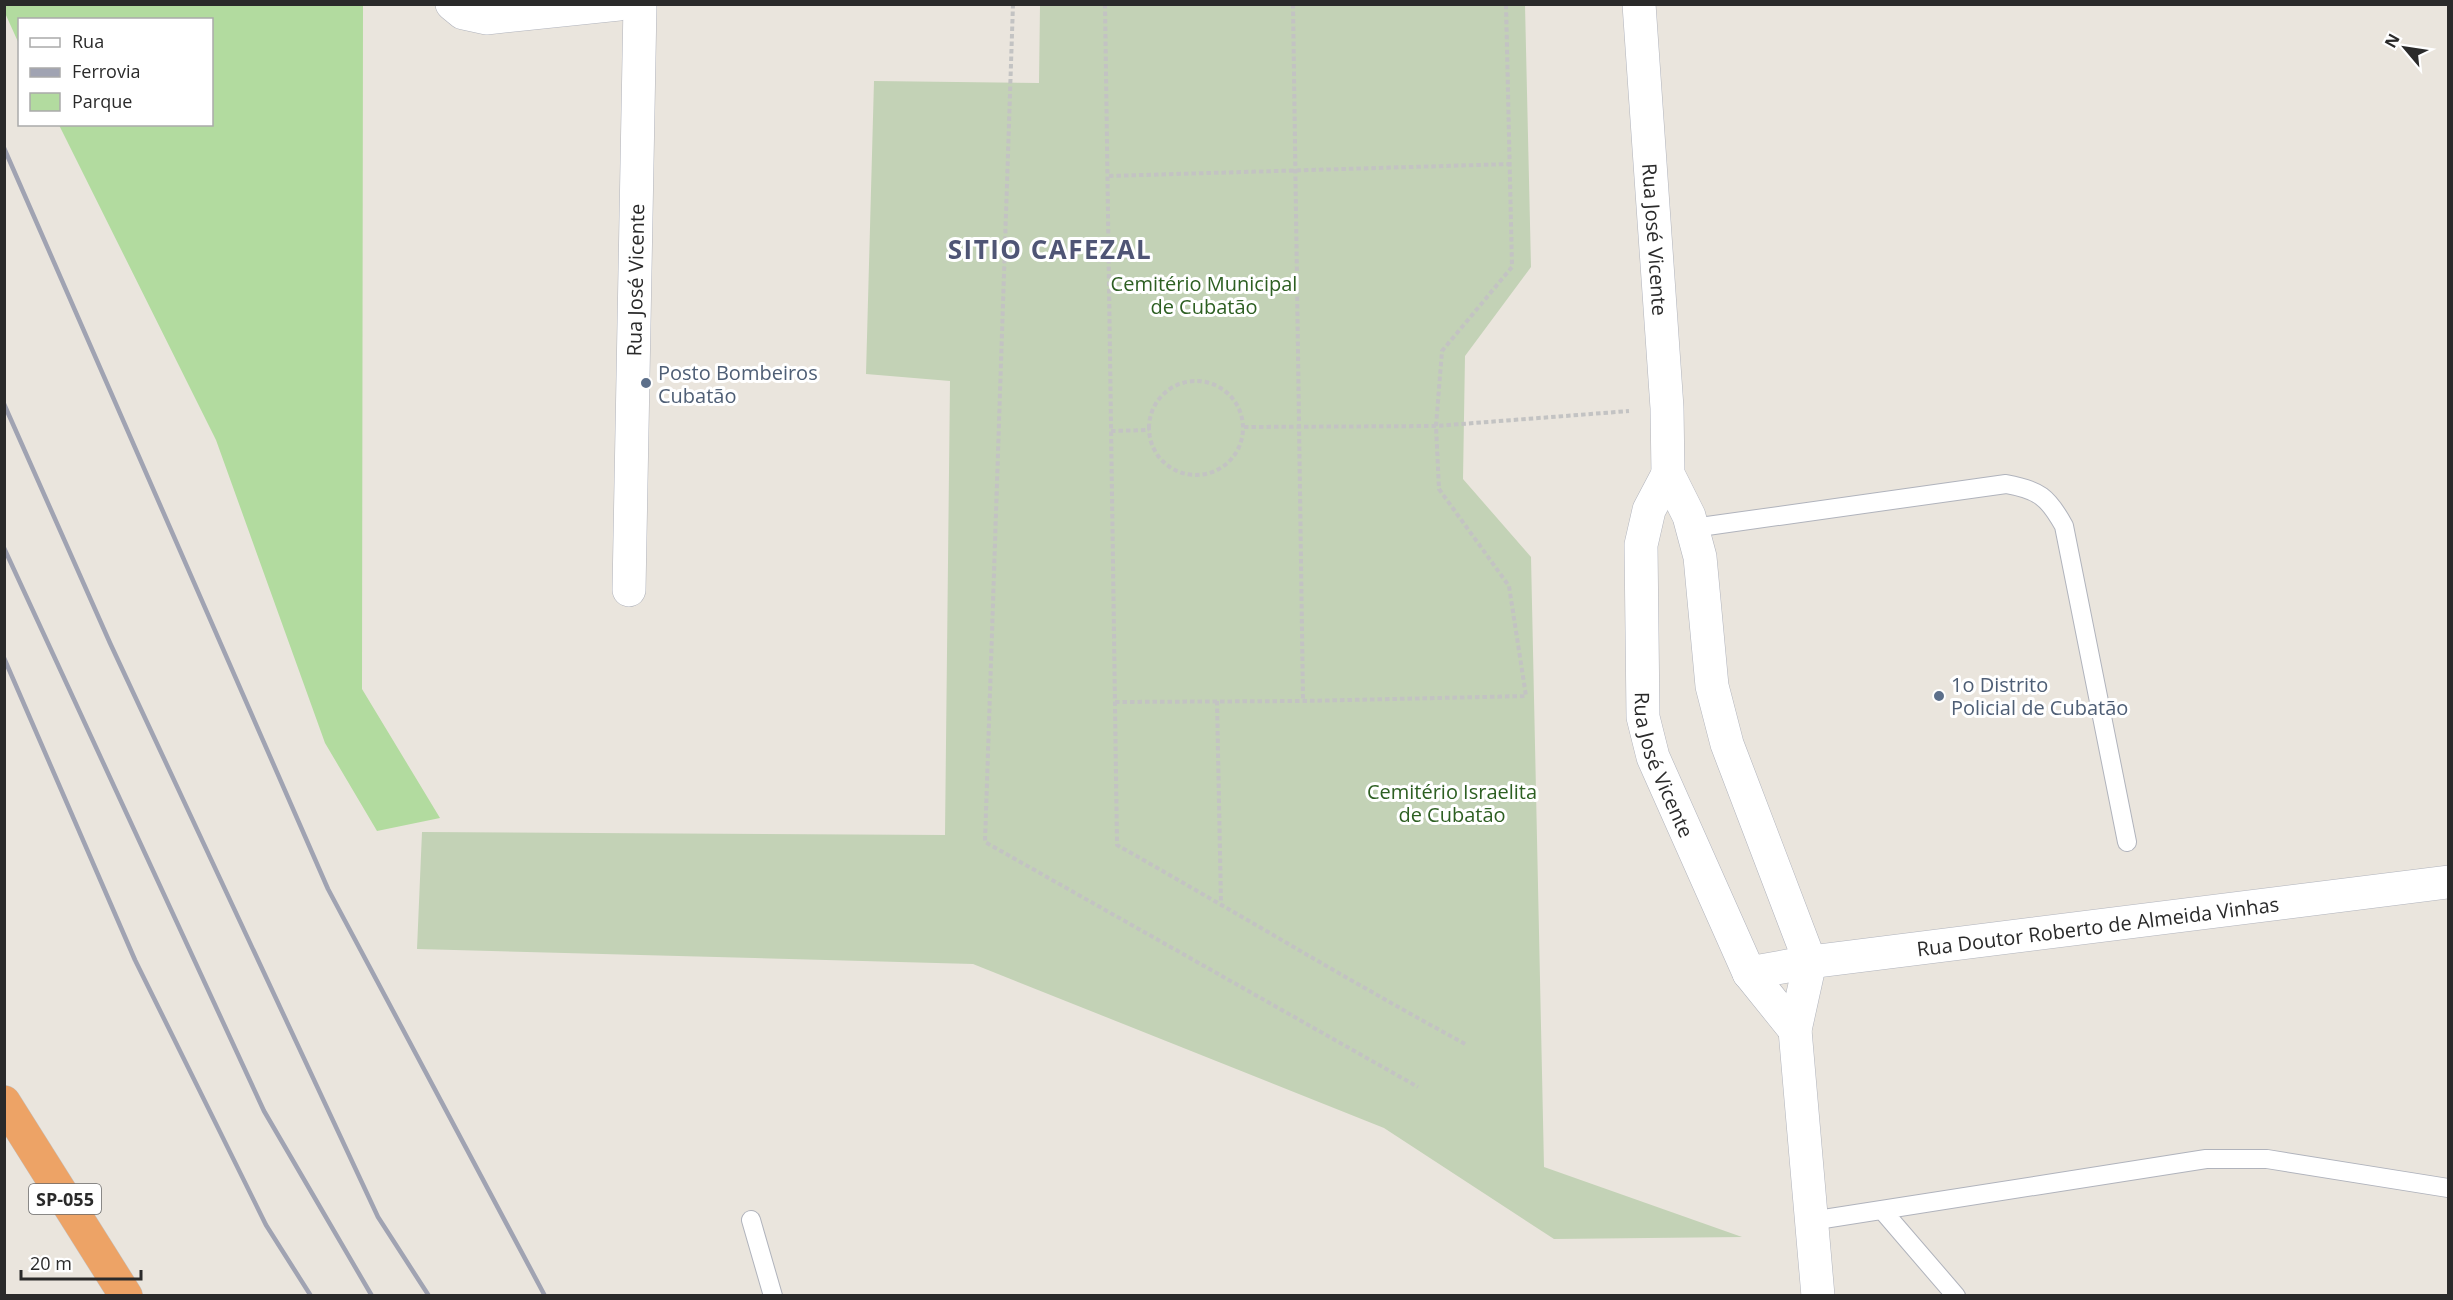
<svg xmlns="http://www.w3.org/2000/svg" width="2453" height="1300" font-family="'Open Sans',sans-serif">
  <rect width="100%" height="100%" fill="#eae5dd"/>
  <path fill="#b2db9f" d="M5,4L363,5L362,689L440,818L377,831L325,743L216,440L59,125L212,124V20H20L19,44L5,13Z"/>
  <path fill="#c3d2b6" d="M1040,5H1525L1531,267L1465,356L1463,479L1531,557L1544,1167L1742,1237L1554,1239L1384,1128L973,964L417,949L422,832L945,835L950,381L866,374L874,81L1039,83Z"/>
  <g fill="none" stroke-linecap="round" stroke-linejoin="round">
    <defs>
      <path id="service" d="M1693,528L2006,484C2039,490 2048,497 2064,526L2127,842
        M1882,1210L1956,1296
        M751,1220L773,1296
        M1811,1221L2206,1159H2267L2448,1188"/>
      <g id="minor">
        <path d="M452,4L463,13L486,18L619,4"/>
        <path id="s1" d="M1639,4L1667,408L1668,474L1689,516L1700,557L1712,686L1727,744L1810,962L1795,1030L1818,1296"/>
        <path id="s2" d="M1668,474L1649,510L1641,545L1643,717L1653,757L1749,973L1795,1030"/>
        <path id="s3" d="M629,590L640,4"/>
        <path id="s4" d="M1749,973L1810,962L2448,882"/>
      </g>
      <path id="motorway" d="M4,1102L126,1296"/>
    </defs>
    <use href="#service" stroke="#b0b3bc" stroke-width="20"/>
    <use href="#minor" stroke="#b0b3bc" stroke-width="34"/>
    <use href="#motorway" stroke="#c3c3c3" stroke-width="34"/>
    <path stroke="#c3c3c3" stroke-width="4" stroke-dasharray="4.5 3" stroke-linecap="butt" d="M1013,4L985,842L1418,1087
      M1105,4L1117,845C1234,911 1349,981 1467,1045
      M1293,4L1303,701
      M1109,176L1511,164
      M1149 428a47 47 0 1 1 94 0a47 47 0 1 1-94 0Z
      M1244,427L1436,426L1629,411
      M1111,431L1149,430
      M1217,701L1221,903
      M1115,702L1303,701L1526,696L1509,586L1439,489L1436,426L1442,351L1512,267L1506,4"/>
    <use href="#service" stroke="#fff" stroke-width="18"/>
    <use href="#minor" stroke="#fff" stroke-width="33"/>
    <use href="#motorway" stroke="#eda366" stroke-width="33"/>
    <path stroke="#a0a3b2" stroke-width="4.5" d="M4,148L328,889L545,1296
      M4,404L110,643L378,1217L429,1296
      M4,548L264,1111L372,1296
      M4,658L135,960L266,1225L311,1296"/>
  </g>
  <g fill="#5c6f8a" stroke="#fff" stroke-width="2">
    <circle cx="646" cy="383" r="6"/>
    <circle cx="1939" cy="696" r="6"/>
  </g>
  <g text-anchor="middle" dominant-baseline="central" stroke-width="6" stroke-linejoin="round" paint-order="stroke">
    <rect fill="#fff" stroke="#6a6a6a" stroke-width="1.5" x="29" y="1184" width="72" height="30" rx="4.5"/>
    <g font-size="18" font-weight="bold" fill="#2a2a2a">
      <text x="65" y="1199">SP-055</text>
    </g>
    <g font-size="20" fill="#2a2a2a" stroke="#fff">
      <text stroke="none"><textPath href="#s1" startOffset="236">Rua José Vicente</textPath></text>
      <text stroke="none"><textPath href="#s3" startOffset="310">Rua José Vicente</textPath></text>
      <text stroke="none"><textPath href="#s2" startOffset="300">Rua José Vicente</textPath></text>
      <text stroke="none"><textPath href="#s4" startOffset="352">Rua Doutor Roberto de Almeida Vinhas</textPath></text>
    </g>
    <g font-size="20" fill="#2d5f22" stroke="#fff">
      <text x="1204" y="283">Cemitério Municipal<tspan x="1204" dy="23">de Cubatão</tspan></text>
      <text x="1452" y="791">Cemitério Israelita<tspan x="1452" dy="23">de Cubatão</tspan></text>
    </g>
    <g font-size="20" fill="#4e5e75" stroke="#fff" text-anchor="start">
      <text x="658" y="372">Posto Bombeiros<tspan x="658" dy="23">Cubatão</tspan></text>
      <text x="1951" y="684">1o Distrito<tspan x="1951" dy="23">Policial de Cubatão</tspan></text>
    </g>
    <g font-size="26" font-weight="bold" letter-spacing="1.5" fill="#4f5575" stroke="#fff">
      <text x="1050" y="249">SITIO CAFEZAL</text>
    </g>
  </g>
  <rect width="2453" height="1300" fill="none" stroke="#2a2a2a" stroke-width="12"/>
  <rect x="18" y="18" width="195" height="108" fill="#ffffff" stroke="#aaaaaa" stroke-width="1.5"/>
  <rect x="30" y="38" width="30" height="9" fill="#ffffff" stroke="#aaaaaa" stroke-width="1.5"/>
  <text x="72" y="48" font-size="18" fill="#2a2a2a">Rua</text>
  <rect x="30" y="68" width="30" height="9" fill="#a0a3b2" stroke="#aaaaaa" stroke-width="1.5"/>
  <text x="72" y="78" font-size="18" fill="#2a2a2a">Ferrovia</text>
  <rect x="30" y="93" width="30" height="18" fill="#b2db9f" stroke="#aaaaaa" stroke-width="1.5"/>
  <text x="72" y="108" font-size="18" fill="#2a2a2a">Parque</text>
  <g transform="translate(2405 48) rotate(299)" stroke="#ffffff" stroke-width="4.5" paint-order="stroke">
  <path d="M0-4.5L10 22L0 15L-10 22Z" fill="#2a2a2a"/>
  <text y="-9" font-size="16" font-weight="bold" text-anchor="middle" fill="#2a2a2a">N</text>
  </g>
  <path d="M21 1270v9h120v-9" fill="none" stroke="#2a2a2a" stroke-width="3"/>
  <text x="30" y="1270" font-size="18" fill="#2a2a2a" stroke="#ffffff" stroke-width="4.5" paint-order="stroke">20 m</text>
</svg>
